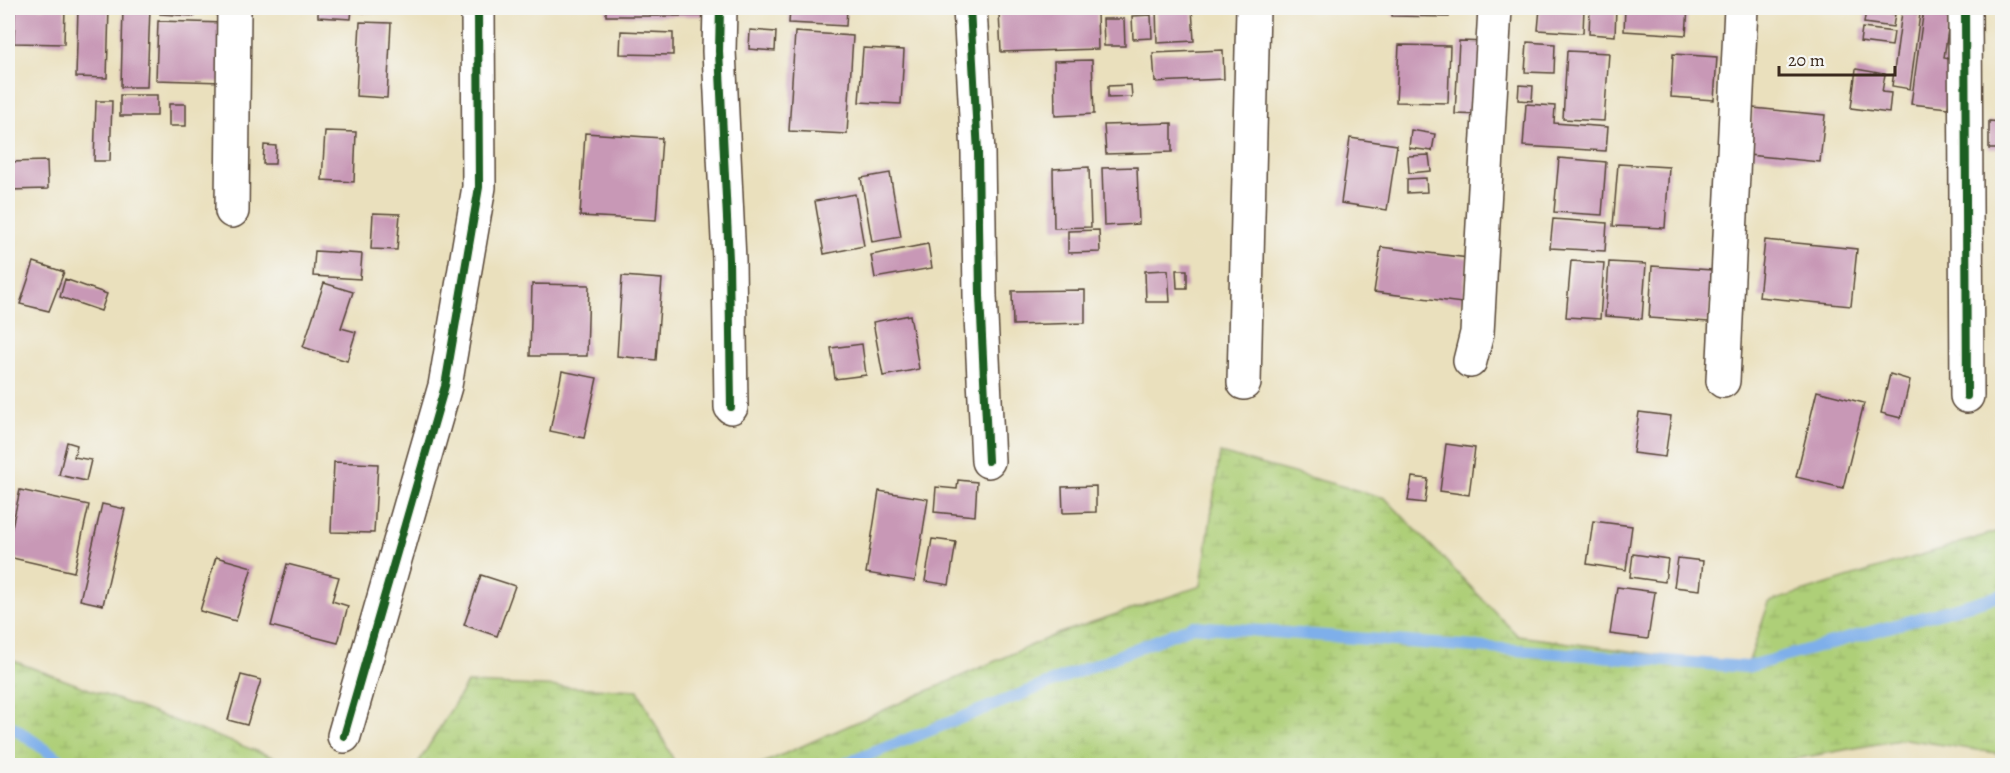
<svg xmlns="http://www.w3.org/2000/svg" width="2010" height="773" font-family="Alegreya,serif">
  <defs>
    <pattern id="wetland-marsh" width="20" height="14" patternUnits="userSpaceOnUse" patternTransform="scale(1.5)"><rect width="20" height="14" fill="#aecf78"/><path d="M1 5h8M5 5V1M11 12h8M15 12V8" fill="none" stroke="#97b267"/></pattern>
  </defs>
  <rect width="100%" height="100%" fill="#f6f6f2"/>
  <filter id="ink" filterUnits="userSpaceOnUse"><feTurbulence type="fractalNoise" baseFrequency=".0167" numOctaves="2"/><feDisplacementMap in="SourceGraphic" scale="12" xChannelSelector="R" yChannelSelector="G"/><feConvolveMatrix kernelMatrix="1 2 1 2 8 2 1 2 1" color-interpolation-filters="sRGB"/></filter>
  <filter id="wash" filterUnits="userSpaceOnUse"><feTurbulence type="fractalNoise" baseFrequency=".008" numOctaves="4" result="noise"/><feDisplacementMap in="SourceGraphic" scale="24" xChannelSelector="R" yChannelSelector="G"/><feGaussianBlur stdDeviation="1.35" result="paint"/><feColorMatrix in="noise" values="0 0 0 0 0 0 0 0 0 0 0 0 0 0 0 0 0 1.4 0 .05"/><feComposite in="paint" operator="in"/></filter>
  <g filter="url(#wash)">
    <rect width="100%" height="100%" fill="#eae0bd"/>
    <path fill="url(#wetland-marsh)" stroke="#747c4b" stroke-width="1.5" d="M1220,453L1385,498L1518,636L1747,667L1769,602L2002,530V754L1905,739L1755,766L759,765L1057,634L1201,586Z
      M8,659L294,765H8Z
      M467,683L638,690L676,765H417Z"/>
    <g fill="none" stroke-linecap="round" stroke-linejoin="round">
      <path stroke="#7eafea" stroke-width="12" d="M8,724L69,766
        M840,766L1193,626L1747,667L2002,595"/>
    </g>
    <g id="blocks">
      <path fill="#c898b6" d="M15,8H65L64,44L14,43Z
        M78,8H109L107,78L76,77Z
        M123,8H150L147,87H121Z
        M160,8H195V16L160,14Z
        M318,8H352L351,19L318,17Z
        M356,8H397L396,14L356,12Z
        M606,8H705V16H606Z
        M790,8H847L846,26L789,23Z
        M1036,8H1064V13L1097,12L1098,49L1001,52L999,13L1036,12Z
        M1156,8H1192L1194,41L1157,43Z
        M1392,8H1449V17L1392,16Z
        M1540,8H1584L1583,33L1538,30Z
        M1590,8H1616L1615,36L1589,34Z
        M1625,8H1688L1686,35L1624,31Z
        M1924,8H1951L1944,58L1955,60L1948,108L1911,104Z
        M1866,10L1895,14L1893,27L1864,23Z
        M1902,12L1920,14L1910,89L1892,86Z
        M1151,15L1152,38L1133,39L1132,16Z
        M1103,19H1124L1125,46H1104Z
        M158,21L224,23L222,82L156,80Z
        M360,22L391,23L387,98L356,96Z
        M1862,28L1894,32L1892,46L1860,42Z
        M750,30L776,32L775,51L749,49Z
        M621,31L673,33V55L620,54Z
        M795,32L853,36L847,134L789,131Z
        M1459,41L1488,42L1485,115L1455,114Z
        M1527,42L1555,44L1554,73L1525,72Z
        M1399,45L1450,46L1448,103L1396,102Z
        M863,48L904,50L901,104L859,102Z
        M1223,50L1224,79L1155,82L1153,53Z
        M1567,51L1609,53L1604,121L1563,119Z
        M1673,54L1717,57L1714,100L1671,97Z
        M1092,60L1094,114L1055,116L1054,61Z
        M1856,69L1885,74L1882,92L1891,93L1889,113L1851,108Z
        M1131,85L1132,97L1108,98V86Z
        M1519,85L1533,86L1532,101L1518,100Z
        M120,95H157V116H120Z
        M96,101H112L110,161H94Z
        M169,104H186V126H169Z
        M1526,104L1555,106L1554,123L1608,127L1606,151L1523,146Z
        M1753,108L1825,115L1820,162L1748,155Z
        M1989,121L2002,122V149H1989Z
        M1172,123V152L1106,154L1104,125Z
        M1411,130L1435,134L1432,151L1409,148Z
        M325,131L356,132L354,182L322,180Z
        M585,133L662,138L656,220L580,216Z
        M1350,138L1397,145L1387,210L1341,203Z
        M264,145L276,146L275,164H263Z
        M1429,155L1431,171L1409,173L1408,156Z
        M1559,158L1606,162L1602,215L1554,212Z
        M47,161L48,189L8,190V162Z
        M1618,164L1669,167L1665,228L1613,226Z
        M1089,167L1091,227L1054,228L1053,169Z
        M1137,167L1139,224L1104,226L1102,168Z
        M890,173L901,237L872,242L861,178Z
        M1426,178L1427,192L1407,193V179Z
        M855,194L864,246L824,254L815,201Z
        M373,213L400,214L397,250L371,249Z
        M1553,219L1607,223L1605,251L1550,248Z
        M1099,230L1100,252L1068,253V231Z
        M1765,240L1857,249L1851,306L1759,297Z
        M928,244L932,268L875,278L871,255Z
        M1381,247L1468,258L1462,303L1374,292Z
        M315,251L362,254L360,279L313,276Z
        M1571,261L1604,263L1600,319L1566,317Z
        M34,262L64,272L49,311L20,304Z
        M1609,262L1646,264L1642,319L1605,316Z
        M1652,266L1712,270L1709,322L1649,318Z
        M1168,270L1170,302H1146L1145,271Z
        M1176,270H1187V288H1177Z
        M622,276L662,279L656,360L617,356Z
        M65,279L107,294L101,311L60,297Z
        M324,283L353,292L341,328L356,332L347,361L303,347Z
        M532,284L589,285L587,356H530Z
        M1085,290V323L1013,325L1012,291Z
        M910,315L919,369L883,376L873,322Z
        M862,344L866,375L835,379L831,348Z
        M562,371L597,378L584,438L550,431Z
        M1890,374L1910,380L1901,418L1881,413Z
        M1817,391L1864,403L1843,488L1796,477Z
        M1639,412L1671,416L1665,457L1633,453Z
        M67,442L77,445L74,457L91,460L86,481L59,475Z
        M1446,444L1475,448L1469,495L1440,491Z
        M334,462L378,464L374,533L331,532Z
        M1412,477L1428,479L1425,503L1408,501Z
        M958,480L977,482L975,516L934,512L936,487L957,489Z
        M1096,486V512L1063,513L1062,487Z
        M20,490L89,505L74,572L8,557V545Z
        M879,491L928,499L915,581L866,573Z
        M102,504L125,509L103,605L80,600Z
        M1593,521L1632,526L1626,570L1587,564Z
        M932,539L956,542L949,585L925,581Z
        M1633,554L1668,559L1665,582L1630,577Z
        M216,557L252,567L236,621L200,611Z
        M1678,558L1703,561L1700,590L1674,587Z
        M287,564L339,577L332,601L348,606L338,643L271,626Z
        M481,575L515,586L497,636L464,625Z
        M1617,587L1655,592L1648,639L1610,634Z
        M241,675L261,680L247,725L228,720Z"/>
    </g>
  </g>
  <g filter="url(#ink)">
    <use href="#blocks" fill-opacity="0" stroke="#554536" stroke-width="1.5"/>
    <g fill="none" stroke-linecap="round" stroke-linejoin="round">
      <defs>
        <path id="minor" d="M720,8L719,51L729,260L731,407
          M970,8L978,153L980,296L988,461
          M1965,8L1967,396
          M232,211L234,8
          M1470,361L1477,333L1495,8
          M1723,381L1741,8
          M1244,383L1253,8
          M344,736L445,386L479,187L478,8"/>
      </defs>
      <use href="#minor" stroke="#554536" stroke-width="36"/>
      <use href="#minor" stroke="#fff" stroke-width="33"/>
      <defs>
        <path id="cycleway" d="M720,8L719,51L729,260L731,407
          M970,8L978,153L980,296L988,461
          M1965,8L1967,396
          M344,736L445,386L479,187L478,8"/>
      </defs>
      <use href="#cycleway" stroke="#f6f6f2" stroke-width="11"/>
      <use href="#cycleway" stroke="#1b5e20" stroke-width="8"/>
    </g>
  </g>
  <rect width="2010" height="773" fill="none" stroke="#f6f6f2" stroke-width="30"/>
  <path d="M1779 66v9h116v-9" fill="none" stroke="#3b2a1e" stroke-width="3"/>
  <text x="1788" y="66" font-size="18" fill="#3b2a1e" stroke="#f6f6f2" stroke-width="4.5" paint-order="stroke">20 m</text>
</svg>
